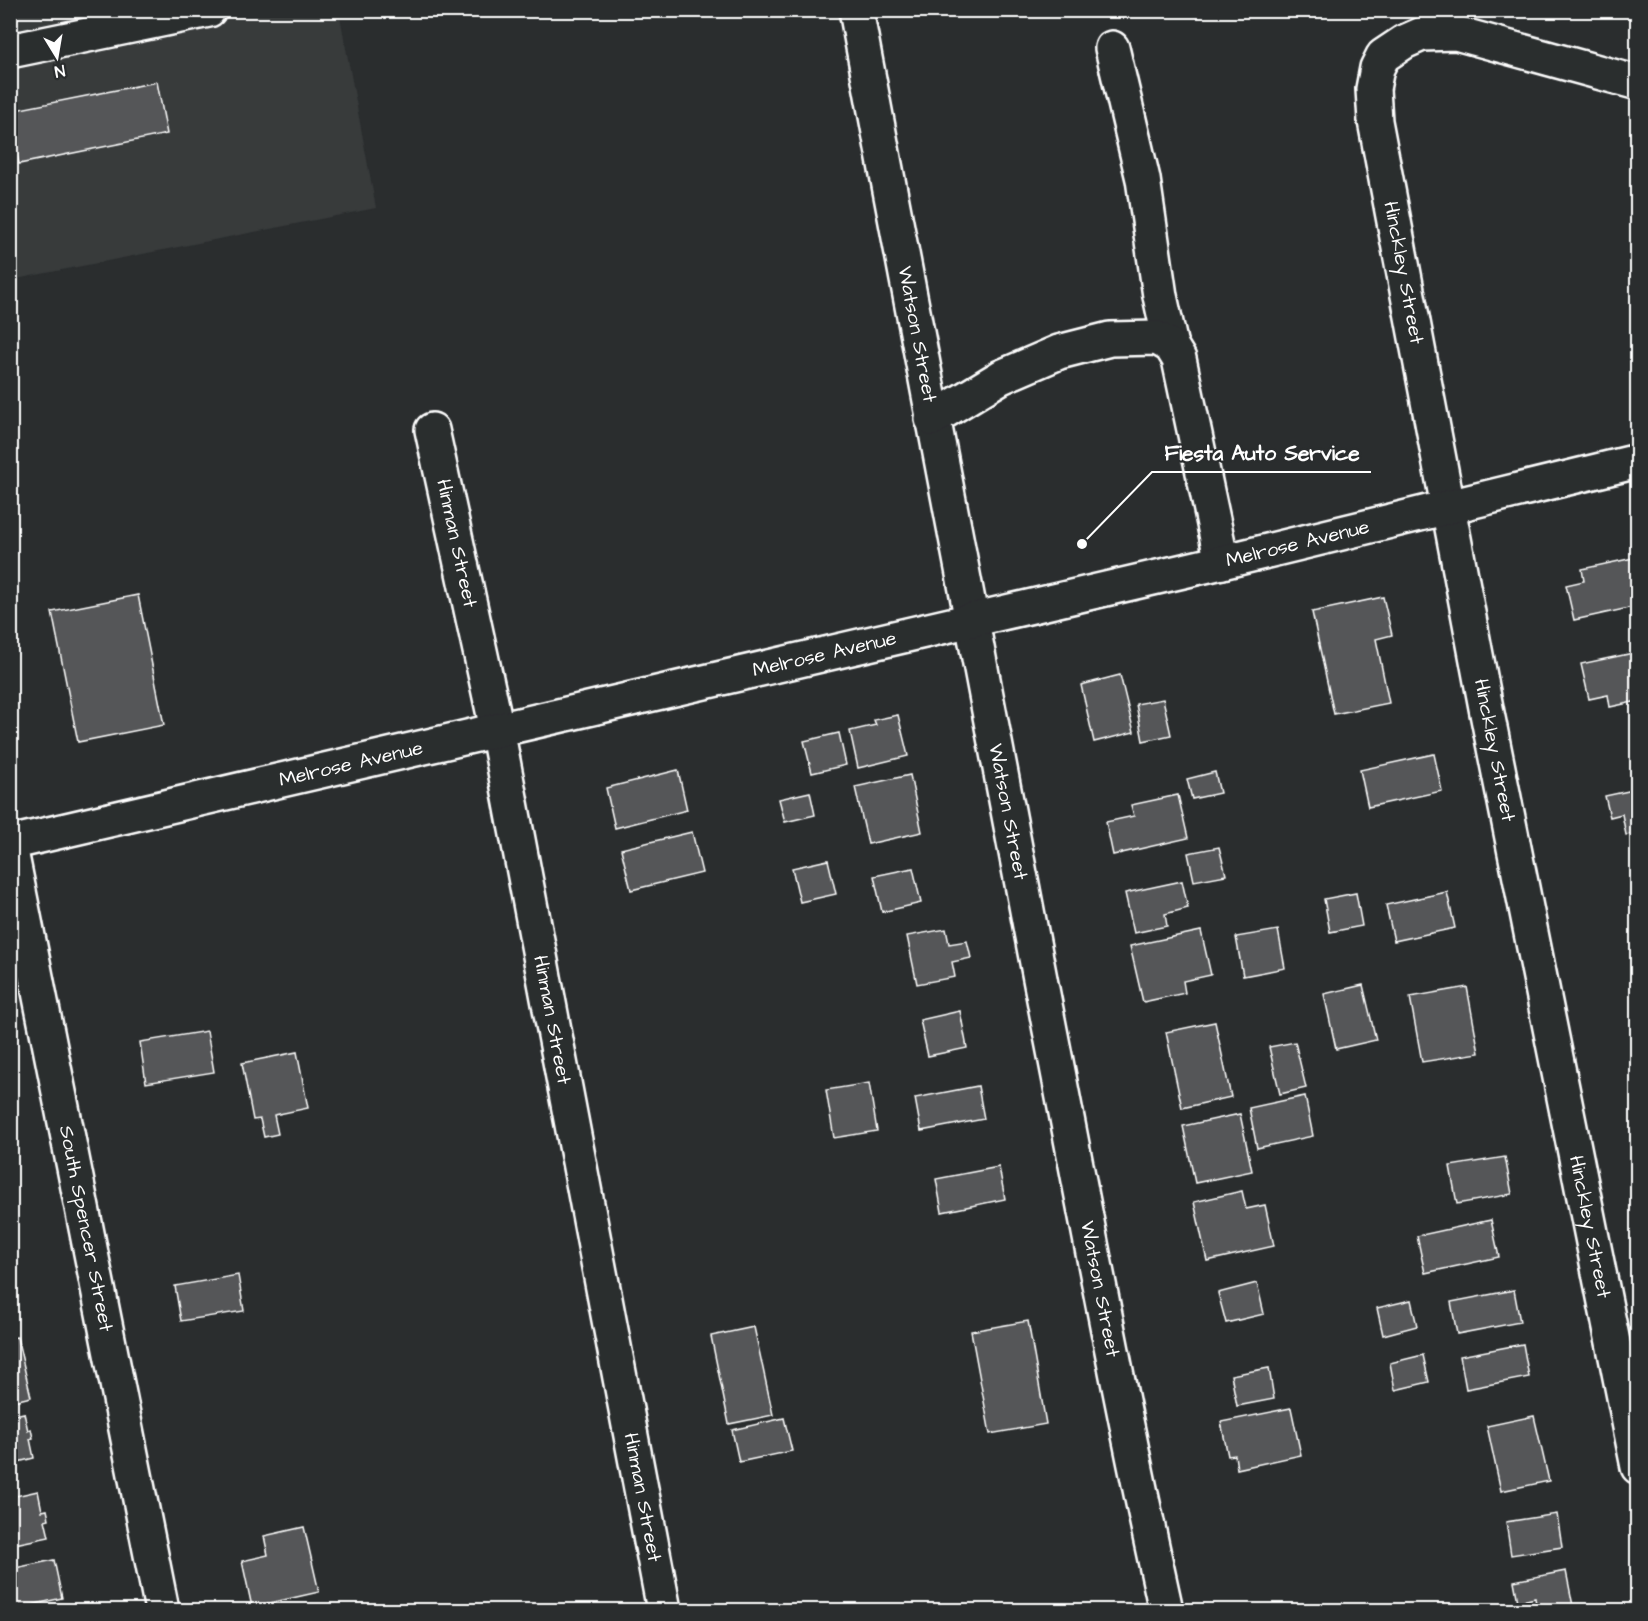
<svg xmlns="http://www.w3.org/2000/svg" width="1648" height="1621" font-family="'Architects Daughter',sans-serif">
  <rect width="100%" height="100%" fill="#2a2d2e"/>
  <filter id="ink" filterUnits="userSpaceOnUse"><feTurbulence type="fractalNoise" baseFrequency=".0167" numOctaves="2"/><feDisplacementMap in="SourceGraphic" scale="12" xChannelSelector="R" yChannelSelector="G"/><feConvolveMatrix kernelMatrix="1 2 1 2 8 2 1 2 1" color-interpolation-filters="sRGB"/></filter>
  <g filter="url(#ink)">
    <path fill="#373a3b" d="M11,11H339L376,208L11,280Z"/>
    <path fill="#555758" stroke="#fff" stroke-width="1.5" d="M157,82L167,134L19,164L10,122V111Z
      M1638,557V606L1574,620L1566,585L1584,581L1582,569Z
      M138,595L164,725L78,742L52,612Z
      M1383,597L1392,635L1376,639L1389,703L1334,714L1312,612Z
      M1638,652V701L1610,707L1608,695L1589,699L1581,664Z
      M1120,675L1134,732L1094,742L1081,685Z
      M1163,699L1171,735L1143,741L1136,704Z
      M898,715L908,756L858,768L850,731L876,725L874,720Z
      M839,733L846,765L812,773L804,741Z
      M1434,754L1442,791L1368,807L1360,770Z
      M678,770L687,810L615,828L606,788Z
      M1215,772L1220,793L1192,799L1187,779Z
      M910,775L922,832L868,844L855,787Z
      M1638,789V833L1626,835L1622,814L1610,817L1605,796Z
      M810,792L815,815L785,822L779,799Z
      M1178,795L1188,838L1113,855L1106,822L1134,816L1131,805Z
      M692,832L702,873L631,890L621,849Z
      M1219,847L1226,875L1194,881L1188,853Z
      M828,860L836,894L800,902L792,868Z
      M913,868L921,903L882,912L874,876Z
      M1182,881L1188,908L1165,914L1167,926L1134,933L1125,893Z
      M1447,892L1455,928L1394,941L1386,905Z
      M1356,893L1362,926L1330,932L1324,899Z
      M946,929L949,944L967,941L971,958L952,962L955,977L917,984L907,936Z
      M1278,930L1285,968L1243,976L1236,937Z
      M1201,931L1211,975L1183,981L1185,993L1143,1002L1130,946Z
      M1363,985L1376,1040L1336,1049L1324,994Z
      M1467,987L1479,1053L1422,1062L1410,997Z
      M960,1011L967,1048L928,1056L920,1020Z
      M1215,1022L1231,1097L1182,1108L1166,1032Z
      M207,1031L214,1072L146,1083L140,1042Z
      M1295,1042L1306,1088L1280,1094L1269,1047Z
      M297,1052L308,1108L274,1115L278,1134L264,1137L260,1119L253,1120L242,1063Z
      M869,1083L877,1131L834,1138L826,1090Z
      M978,1086L984,1119L921,1131L915,1098Z
      M1305,1096L1313,1136L1257,1148L1249,1108Z
      M1240,1114L1252,1171L1195,1183L1183,1126Z
      M1505,1157L1512,1194L1457,1204L1450,1166Z
      M999,1167L1005,1199L942,1212L936,1179Z
      M1242,1191L1246,1209L1265,1205L1274,1246L1207,1261L1194,1202Z
      M1491,1220L1499,1257L1425,1273L1417,1236Z
      M238,1275L244,1311L181,1321L175,1286Z
      M1257,1283L1264,1314L1226,1323L1218,1293Z
      M1514,1290L1520,1322L1457,1334L1451,1302Z
      M1411,1300L1417,1326L1383,1335L1377,1308Z
      M1028,1321L1046,1424L990,1434L971,1331Z
      M754,1327L773,1415L729,1424L711,1336Z
      M17,1337L31,1397L10,1402V1338Z
      M1523,1344L1529,1377L1466,1389L1460,1356Z
      M1423,1355L1429,1382L1395,1390L1390,1363Z
      M1269,1368L1274,1399L1237,1406L1231,1375Z
      M1291,1408L1301,1455L1237,1469L1235,1455L1228,1456L1221,1422Z
      M24,1413L28,1431L31,1429L33,1438L30,1439L34,1458L10,1464V1416Z
      M1534,1416L1549,1481L1501,1491L1487,1426Z
      M784,1418L792,1451L739,1462L732,1430Z
      M38,1491L42,1511L47,1510L49,1519L45,1520L49,1537L10,1545V1505H12L11,1497Z
      M1557,1514L1562,1547L1511,1555L1506,1522Z
      M304,1527L319,1592L252,1607L242,1561L268,1555L264,1536Z
      M54,1560L62,1598L10,1610V1569Z
      M1566,1571L1573,1606L1550,1610H1537L1535,1598L1518,1602L1514,1581Z"/>
    <g fill="none" stroke-linecap="round" stroke-linejoin="round">
      <defs>
        <g id="minor">
          <path id="s1" d="M856,10C917,335 979,660 1041,984C1082,1193 1120,1403 1166,1610"/>
          <path d="M1112,48L1143,179L1160,296L1171,346"/>
          <path d="M10,51L209,10"/>
          <path id="s2" d="M1638,83L1456,33L1422,34L1404,42L1383,56L1377,68L1373,89L1375,121L1487,713L1638,1467"/>
          <path d="M932,419L1001,377L1059,352L1110,339L1157,338L1171,346L1179,359L1222,562"/>
          <path id="s3" d="M432,430L497,729L664,1610"/>
          <path id="s4" d="M10,843L1222,562L1638,461"/>
          <path id="s5" d="M10,846L162,1610"/>
        </g>
      </defs>
      <use href="#minor" stroke="#fff" stroke-width="38"/>
      <use href="#minor" stroke="#2a2d2e" stroke-width="33"/>
    </g>
  </g>
  <g text-anchor="middle" dominant-baseline="central" stroke-width="4.5" stroke-linejoin="round" paint-order="stroke">
    <g font-size="20" fill="#fff" stroke="#2a2d2e">
      <text stroke="none"><textPath href="#s2" startOffset="489">Hinckley Street</textPath></text>
      <text stroke="none"><textPath href="#s1" startOffset="330">Watson Street</textPath></text>
      <text stroke="none"><textPath href="#s3" startOffset="116">Hinman Street</textPath></text>
      <text stroke="none"><textPath href="#s4" startOffset="1322">Melrose Avenue</textPath></text>
      <text stroke="none"><textPath href="#s4" startOffset="836">Melrose Avenue</textPath></text>
      <text stroke="none"><textPath href="#s2" startOffset="975">Hinckley Street</textPath></text>
      <text stroke="none"><textPath href="#s4" startOffset="350">Melrose Avenue</textPath></text>
      <text stroke="none"><textPath href="#s1" startOffset="816">Watson Street</textPath></text>
      <text stroke="none"><textPath href="#s3" startOffset="602">Hinman Street</textPath></text>
      <text stroke="none"><textPath href="#s2" startOffset="1461">Hinckley Street</textPath></text>
      <text stroke="none"><textPath href="#s5" startOffset="390">South Spencer Street</textPath></text>
      <text stroke="none"><textPath href="#s1" startOffset="1302">Watson Street</textPath></text>
      <text stroke="none"><textPath href="#s3" startOffset="1088">Hinman Street</textPath></text>
    </g>
  </g>
  <path fill="none" stroke="#fff" stroke-width="2" d="M1082 544L1152 472H1371"/>
  <circle fill="#fff" stroke="#2a2d2e" stroke-width="2" cx="1082" cy="544" r="6"/>
  <g font-size="21" text-anchor="middle" font-weight="bold" fill="#fff" stroke="#2a2d2e" stroke-width="4.5" stroke-linejoin="round" paint-order="stroke">
    <text x="1262" y="460">Fiesta Auto Service</text>
  </g>
  <rect width="1648" height="1621" fill="none" stroke="#2a2d2e" stroke-width="36"/>
  <rect x="18" y="18" width="1612" height="1585" fill="none" stroke="#fff" stroke-width="2" filter="url(#ink)"/>
  <g transform="translate(57 57) rotate(169)" stroke="#2a2d2e" stroke-width="4.5" paint-order="stroke">
  <path d="M0-4.5L10 22L0 15L-10 22Z" fill="#ffffff"/>
  <text y="-9" font-size="16" font-weight="bold" text-anchor="middle" fill="#ffffff">N</text>
  </g>
</svg>
